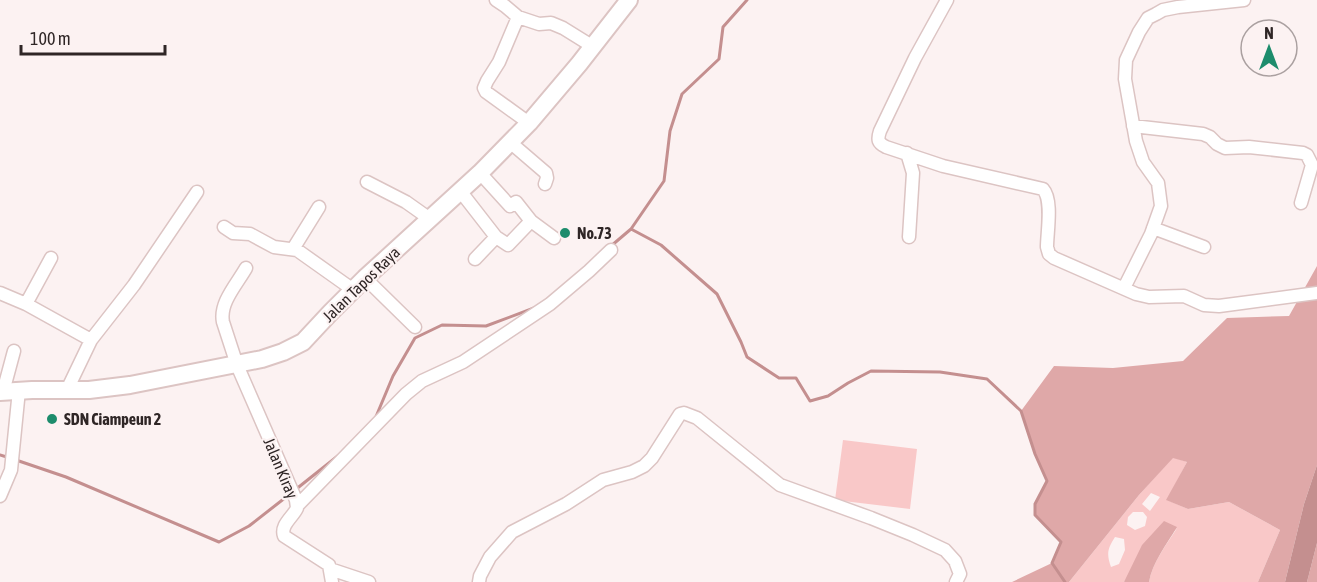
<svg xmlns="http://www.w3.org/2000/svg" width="1317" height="582" font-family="'Asap Condensed',sans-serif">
  <rect width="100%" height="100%" fill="#fcf2f2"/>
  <path fill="#f9c8c8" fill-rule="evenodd" d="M843,440L917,449L910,509L835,500Z
    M1173,457L1187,462L1167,500L1188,509L1229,502L1280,530L1258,582H1149C1152,563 1167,544 1177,528L1128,576L1124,582H1069L1139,495ZM1151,493L1160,497L1150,511L1142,504ZM1133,512H1143L1147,517L1145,526L1135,530L1127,525L1128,517ZM1115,537L1124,539L1125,550L1119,564L1111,567C1106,553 1108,548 1115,537Z"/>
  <path fill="#dfa8a8" d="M1317,266V465L1304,504L1285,582H1258L1280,530L1229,502L1188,509L1166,500L1187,462L1173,458L1139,495L1069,582H1012L1052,563L1061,542L1035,515V504L1047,481L1035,454L1021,411L1054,366L1113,368L1183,361L1227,318L1289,316Z
    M1164,521L1177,527C1167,544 1152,563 1149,582H1124L1142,545Z
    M1317,543V582H1307Z"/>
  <path fill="#c48f8f" d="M1317,465V543L1307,582H1285L1304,504Z"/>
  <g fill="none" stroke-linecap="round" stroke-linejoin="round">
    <path stroke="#c48f8f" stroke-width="3" d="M631,229L661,245L717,294L741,342L747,357L779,378H796L810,401L828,396L848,383L871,371L940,372L987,379L1021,411L1035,454L1047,481L1035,504V515L1061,542L1052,563L1065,582
      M611,246L631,229L664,181L670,131L682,94L719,59L723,27L747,0
      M375,419L393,376L415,338L442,325L486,326L534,308
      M0,455L10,458
      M16,460L66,477L219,542L249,526L290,494
      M295,490L339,455"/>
    <defs>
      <path id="minor" d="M496,0L505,6L518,17L539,24L551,23L563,28L592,46
        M947,0L915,58L880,131C877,140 878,143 886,147L943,166L1043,189C1053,200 1047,232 1047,247L1049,254L1054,258L1136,294L1149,297L1184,296L1204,305L1219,306L1317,293
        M518,17L499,62L487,81L484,88L486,92L529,123
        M1133,126L1203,134L1210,137L1217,144L1225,148L1249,147L1303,153L1307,155L1312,165L1301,203
        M511,143L546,173L547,178L545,184
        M907,153L913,173L909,237
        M480,173L510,206L516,202L531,221L554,238
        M367,182L406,202L430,219
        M461,192L496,237L475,259
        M224,227L233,233L250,234L274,247L297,250L352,289
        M1153,228L1204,247
        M496,237L508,245L531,221
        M293,249L319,207
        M246,268C237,284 219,303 223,322L237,365L296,500L297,508C293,517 280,525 284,536L329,565L332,582
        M365,278L415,327
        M1124,288L1151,234L1161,206L1158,183L1143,162L1136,141L1125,79L1126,60L1139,32L1148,18L1156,14L1163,10L1178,7L1244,0
        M0,293L26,304L91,340
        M26,304L51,258
        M67,390L91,340L134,285L197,192
        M3,392L14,351
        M0,496L11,470L19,390
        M297,506L406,394L422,381L463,362L550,304L589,271L611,250
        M330,569L369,582
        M479,582L480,576L490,557L512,532L566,504L603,480L632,472L644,466L652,458L680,414L684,413L697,418L780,485L871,518L913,535L945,550L955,561L960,574L956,582"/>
      <path id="secondary" d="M0,392L32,390H89L130,385L262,359L283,352L303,342L330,313L365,278L480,173L529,123L579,64L629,0"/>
    </defs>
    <use href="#minor" stroke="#dcc4c3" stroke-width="15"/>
    <use href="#secondary" stroke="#dcc4c3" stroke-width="20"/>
    <use href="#minor" stroke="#fff" stroke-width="12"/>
    <use href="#secondary" stroke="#fff" stroke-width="16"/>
  </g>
  <g fill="#1d8c6c" stroke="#fcf2f2" stroke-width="2">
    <circle cx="565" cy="233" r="6"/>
    <circle cx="52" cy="419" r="6"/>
  </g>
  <g text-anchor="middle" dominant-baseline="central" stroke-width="4.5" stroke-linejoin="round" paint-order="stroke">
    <g font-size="16" font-weight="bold" fill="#2f2626" stroke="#fcf2f2" text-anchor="start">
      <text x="577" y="233">No.73</text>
      <text x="64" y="419">SDN Ciampeun 2</text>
    </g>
    <g font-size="16" fill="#2f2626" stroke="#fcf2f2">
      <text transform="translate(361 284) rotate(-44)">Jalan Tapos Raya</text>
      <text transform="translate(281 468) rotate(67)">Jalan Kiray</text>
    </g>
  </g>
  <g transform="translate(1269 48)"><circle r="28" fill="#fcf2f2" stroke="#aaa0a0" stroke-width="1.5"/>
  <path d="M0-4.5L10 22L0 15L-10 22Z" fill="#1d8c6c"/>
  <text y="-9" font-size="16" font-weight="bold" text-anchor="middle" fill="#2f2626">N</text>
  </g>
  <path d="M21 45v9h144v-9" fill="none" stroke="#2f2626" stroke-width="3"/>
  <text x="30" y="45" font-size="18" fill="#2f2626" stroke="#fcf2f2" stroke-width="4.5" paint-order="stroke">100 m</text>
</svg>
